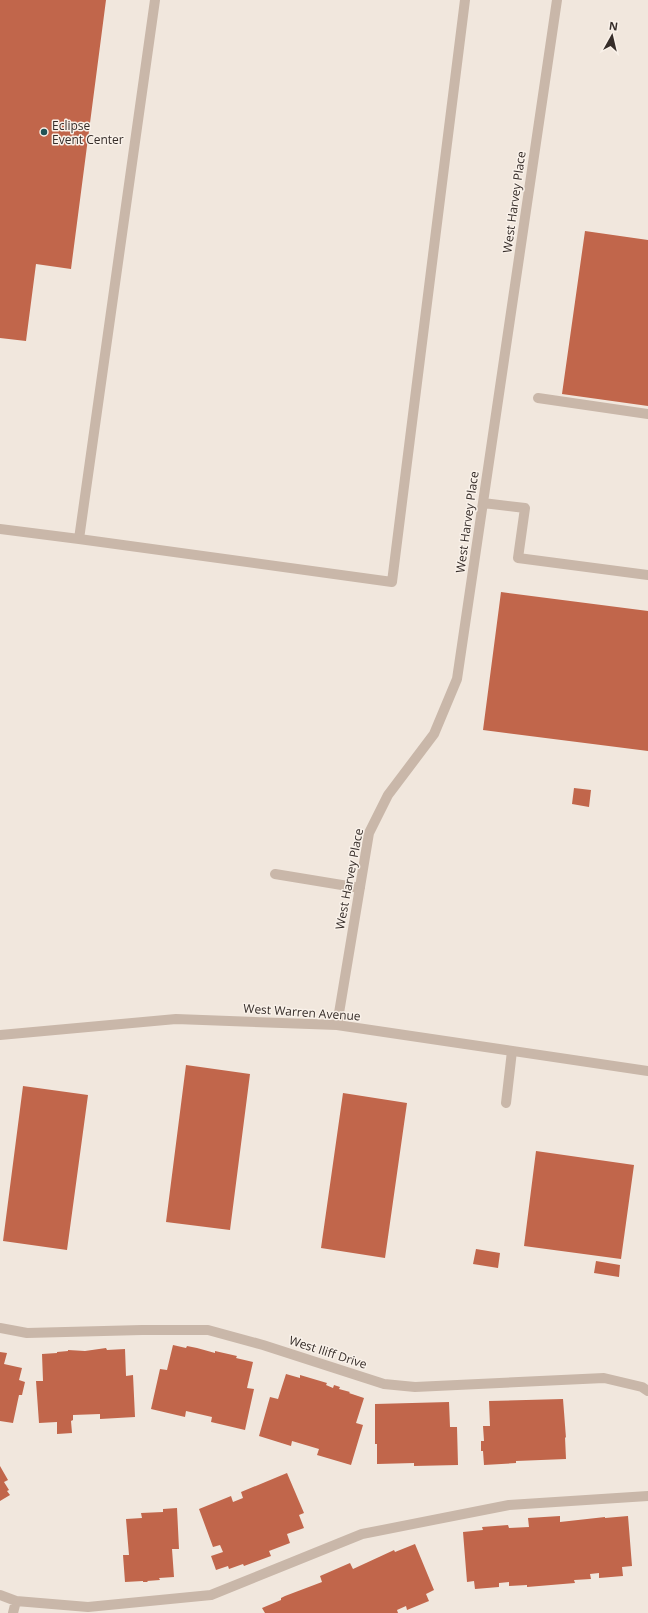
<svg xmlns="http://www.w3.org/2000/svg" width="648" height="1613" font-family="'Open Sans',sans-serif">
  <rect width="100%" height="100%" fill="#f1e7dd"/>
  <path fill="#c1664b" d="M0,0H106L71,269L36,264L26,341L0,338Z
    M585,231L648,240V406L562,394Z
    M501,592L648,611V751L483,730Z
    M574,788L591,790L589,807L572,804Z
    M186,1065L250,1074L230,1230L166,1222Z
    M23,1086L88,1095L67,1250L3,1241Z
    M343,1093L407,1103L385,1258L321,1248Z
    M536,1151L634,1165L621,1259L524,1246Z
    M476,1249L500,1253L498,1268L473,1264Z
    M596,1261L620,1265L619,1277L594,1273Z
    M173,1345L186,1348L187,1346L197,1348L215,1353V1351L237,1356L236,1358L253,1362L247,1388L254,1389L245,1430L211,1422L212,1417L186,1411L185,1417L151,1409L160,1369L167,1370Z
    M106,1348L107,1350L125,1349L126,1376L133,1375L135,1417L100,1419V1414L73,1415V1420L71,1421L72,1433L57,1434V1422L39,1423L36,1381H43L42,1354L57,1353V1352L68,1351V1350L85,1351Z
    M0,1352L7,1353L4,1364L22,1368L19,1380L25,1382L22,1395H19L13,1423L0,1421Z
    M286,1374L300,1378V1375L327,1383L326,1385L333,1388L334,1385L340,1387L339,1389L350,1392L349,1393L364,1398L356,1423L363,1425L351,1465L317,1455L319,1449L292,1441L291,1446L259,1436L270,1397L278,1399Z
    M563,1399L566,1438L565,1437L566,1459L516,1461V1463L484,1465L483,1451H481V1441H484L483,1426H490L489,1401Z
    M449,1402L450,1427H457L458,1465L414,1466V1463L377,1464V1444H375V1404Z
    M0,1466L8,1480L4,1482L9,1490L7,1491L10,1495L0,1501Z
    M287,1473L304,1513L299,1515L304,1528L287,1534L290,1543L269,1551L271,1556L244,1566L243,1564L229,1569L228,1566L216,1570L211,1556L223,1552L220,1545L213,1547L199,1509L231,1496L233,1502L243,1498L241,1492Z
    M177,1508L179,1549H172L174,1577L159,1578L160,1580L147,1581L148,1582H143V1581L125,1582L123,1555H129L126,1519L142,1518L141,1513L163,1512V1509Z
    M560,1516V1522L605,1517V1518L628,1516L632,1566L622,1567L623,1576L599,1578V1573L590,1574L591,1579L574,1580L575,1583L527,1587V1585L509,1586V1582L499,1583V1587L475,1589L474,1581L467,1582L463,1532L483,1530L482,1527L508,1525L509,1528L529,1527L528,1518Z
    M415,1544L434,1590L426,1594L429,1601L407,1610L406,1606L397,1610L398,1613H265L262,1608L281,1600V1598L285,1596L322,1582L320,1576L350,1563L353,1569L392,1551L394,1550L395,1552Z"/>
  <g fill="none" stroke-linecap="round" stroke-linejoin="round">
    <path stroke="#c9b7a9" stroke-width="10" d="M538,398L648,414
      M483,503L525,508L518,558L648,575
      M0,529L79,539L155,0
      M79,539L392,582L465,0
      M275,874L360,888
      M337,1025L369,833L388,795L434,734L457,679L557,0
      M0,1035L176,1019L337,1025L648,1071
      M506,1103L512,1051
      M0,1328L27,1333L142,1330H208L263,1345L384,1384L415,1387L604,1378L642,1387L648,1391
      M0,1595L16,1601L88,1607L211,1595L362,1534L509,1505L648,1496
      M13,1613L16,1601"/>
  </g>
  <circle fill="#205356" stroke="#f9f1e9" stroke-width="1.5" cx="44" cy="132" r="4"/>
  <g text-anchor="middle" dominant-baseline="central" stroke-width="3" stroke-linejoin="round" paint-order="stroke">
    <g font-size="12" fill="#362d29" stroke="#f9f1e9" text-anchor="start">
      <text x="52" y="125">Eclipse<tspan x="52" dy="14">Event Center</tspan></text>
    </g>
    <g font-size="12" fill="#362d29" stroke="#f9f1e9">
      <text transform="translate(514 202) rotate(-82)">West Harvey Place</text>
      <text transform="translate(467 522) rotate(-82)">West Harvey Place</text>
      <text transform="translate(349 879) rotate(-79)">West Harvey Place</text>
      <text transform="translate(302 1012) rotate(4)">West Warren Avenue</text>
      <text transform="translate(328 1352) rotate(18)">West Iliff Drive</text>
    </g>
  </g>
  <g transform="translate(612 36) rotate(8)" stroke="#f9f1e9" stroke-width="3" paint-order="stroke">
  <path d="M0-3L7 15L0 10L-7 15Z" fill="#362d29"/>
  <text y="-6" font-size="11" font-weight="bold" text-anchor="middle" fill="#362d29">N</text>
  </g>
</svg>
